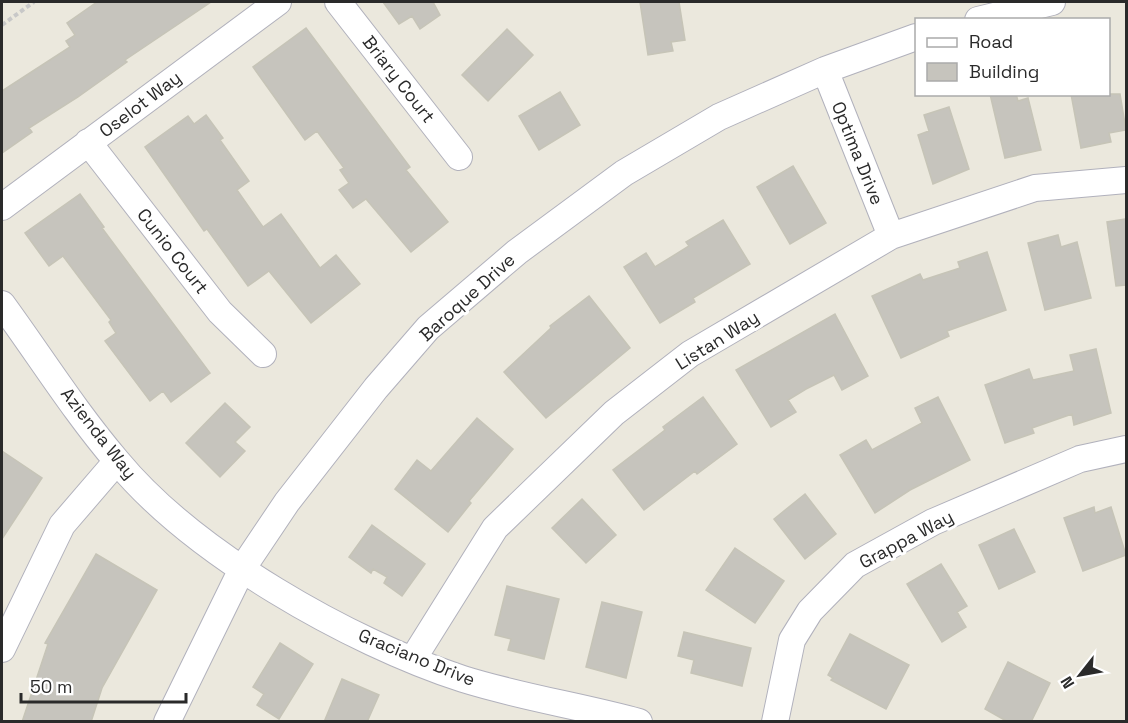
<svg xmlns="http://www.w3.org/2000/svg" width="1128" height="723" font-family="'Space Grotesk',sans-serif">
  <rect width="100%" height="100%" fill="#ebe8dd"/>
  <path fill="#c6c4bd" stroke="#c6c4b7" stroke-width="1.5" d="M97,2H211L125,60L127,62L78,97L29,128L32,132L2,153V91L70,47L66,41L75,35L67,23Z
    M383,2H433L440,15L420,29L412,16L399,24Z
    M640,2H679L685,40L671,42L673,51L648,55Z
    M306,28L410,167L406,170L448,222L411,252L366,199L353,208L339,190L349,183L340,170L344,168L317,131L305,140L253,67Z
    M507,29L533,55L488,101L462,75Z
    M560,92L580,125L539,150L519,116Z
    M990,94H1016L1018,101L1028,98L1041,150L1005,158Z
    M1071,94H1120L1126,130L1109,133L1111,142L1081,148Z
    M949,107L969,169L933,184L918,135L929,131L924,115Z
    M206,115L223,138L220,140L249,181L237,190L263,227L281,214L320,268L336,255L360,284L311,323L269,271L248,286L207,229L204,231L145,147L188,116L194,124Z
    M793,166L826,223L790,244L757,187Z
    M80,194L104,227L102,228L210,373L171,402L163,391L150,401L105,341L116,333L109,322L111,320L63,256L49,266L25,233Z
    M1126,219V285L1116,286L1107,222Z
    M723,220L750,264L693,298L695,302L660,323L624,267L646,253L655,267L689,246L686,242Z
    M1058,235L1061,247L1077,242L1091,298L1045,310L1028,243Z
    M987,252L1006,310L947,331L949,336L901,358L872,296L920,274L923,280L960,268L958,262Z
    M589,296L630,348L546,418L504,372L551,328L550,326Z
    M835,314L868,376L842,390L834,375L806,389L788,400L796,412L771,427L736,370Z
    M1096,349L1111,413L1074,425L1072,414L1032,428L1034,433L1005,443L985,385L1029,369L1033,380L1074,371L1070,355Z
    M703,397L737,444L697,474L695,471L644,510L613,470L665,430L663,427Z
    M938,397L970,460L910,490L875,513L840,455L866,440L872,450L922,423L915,408Z
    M225,403L250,427L235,442L245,451L220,477L186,443Z
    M477,418L513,449L469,501L471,503L448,532L395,489L417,460L431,471Z
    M2,451L42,478L2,539Z
    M805,494L836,534L805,559L774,519Z
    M582,499L616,535L586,563L552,528Z
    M1094,507L1095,513L1111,507L1126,555L1083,571L1064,518Z
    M372,525L425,564L402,596L384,583L387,577L373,569L371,573L349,557Z
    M1014,529L1035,572L999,589L979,545Z
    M735,548L784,581L755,623L706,590Z
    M96,554L157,590L102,688L91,722H22L48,644L45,643Z
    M941,564L967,606L957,612L966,627L942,642L907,584Z
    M507,586L559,599L544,659L508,650L511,639L495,635Z
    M602,602L642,612L626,678L586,667Z
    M684,632L751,648L742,686L691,673L694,660L678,656Z
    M850,634L909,665L886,709L831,680L833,678L828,675Z
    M280,643L313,664L279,719L257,705L264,694L253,687Z
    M1008,662L1050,683L1031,722H1008L985,709Z
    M342,679L379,695L367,722H324Z"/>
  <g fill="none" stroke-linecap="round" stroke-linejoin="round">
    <defs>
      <path id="minor" d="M338,2L459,157
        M978,20L1052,2
        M825,70L891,236
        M88,142L220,312L263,354
        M2,207L278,2
        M2,304C40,356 75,412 117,461C193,553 349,642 463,679C520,697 581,706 639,722
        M2,649L62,525L117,461
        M413,659L495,528L614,413L690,354L891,236L1035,188L1126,180
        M167,722L242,569L287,502L376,388L428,328L517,252L624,173L719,117L825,70L916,37
        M775,722L792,640L810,611L855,565L933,522L1080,459L1126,449"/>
    </defs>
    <use href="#minor" stroke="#b1b1bc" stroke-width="28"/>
    <path stroke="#c8c8c8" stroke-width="4" stroke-dasharray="4.5 3" stroke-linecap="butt" d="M2,25L34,2"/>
    <use href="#minor" stroke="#fff" stroke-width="26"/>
  </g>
  <g text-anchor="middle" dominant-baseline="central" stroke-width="6" stroke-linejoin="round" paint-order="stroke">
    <g font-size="18" fill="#2a2a2a" stroke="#fff">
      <text transform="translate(399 79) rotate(52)">Briary Court</text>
      <text transform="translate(140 104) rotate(-37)">Oselot Way</text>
      <text transform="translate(858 153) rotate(68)">Optima Drive</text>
      <text transform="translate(173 251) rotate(52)">Cunio Court</text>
      <text transform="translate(467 297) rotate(-42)">Baroque Drive</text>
      <text transform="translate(717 340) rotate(-32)">Listan Way</text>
      <text transform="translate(99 433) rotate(52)">Azienda Way</text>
      <text transform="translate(906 539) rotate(-28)">Grappa Way</text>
      <text transform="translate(417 657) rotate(22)">Graciano Drive</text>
    </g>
  </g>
  <rect width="1128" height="723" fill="none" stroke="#2a2a2a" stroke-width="6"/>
  <rect x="915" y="18" width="195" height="78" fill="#ffffff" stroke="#aaaaaa" stroke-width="1.5"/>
  <rect x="927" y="38" width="30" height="9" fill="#ffffff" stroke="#aaaaaa" stroke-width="1.5"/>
  <text x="969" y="48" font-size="18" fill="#2a2a2a">Road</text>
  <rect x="927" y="63" width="30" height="18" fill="#c6c4bd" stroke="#aaaaaa" stroke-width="1.5"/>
  <text x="969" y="78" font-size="18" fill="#2a2a2a">Building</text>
  <g transform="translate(1080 675) rotate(239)" stroke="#ffffff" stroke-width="4.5" paint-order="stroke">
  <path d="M0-4.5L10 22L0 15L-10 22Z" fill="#2a2a2a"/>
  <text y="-9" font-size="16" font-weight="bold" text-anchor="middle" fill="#2a2a2a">N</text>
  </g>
  <path d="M21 693v9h165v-9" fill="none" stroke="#2a2a2a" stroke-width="3"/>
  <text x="30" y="693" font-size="18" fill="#2a2a2a" stroke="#ffffff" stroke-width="4.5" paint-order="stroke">50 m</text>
</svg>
